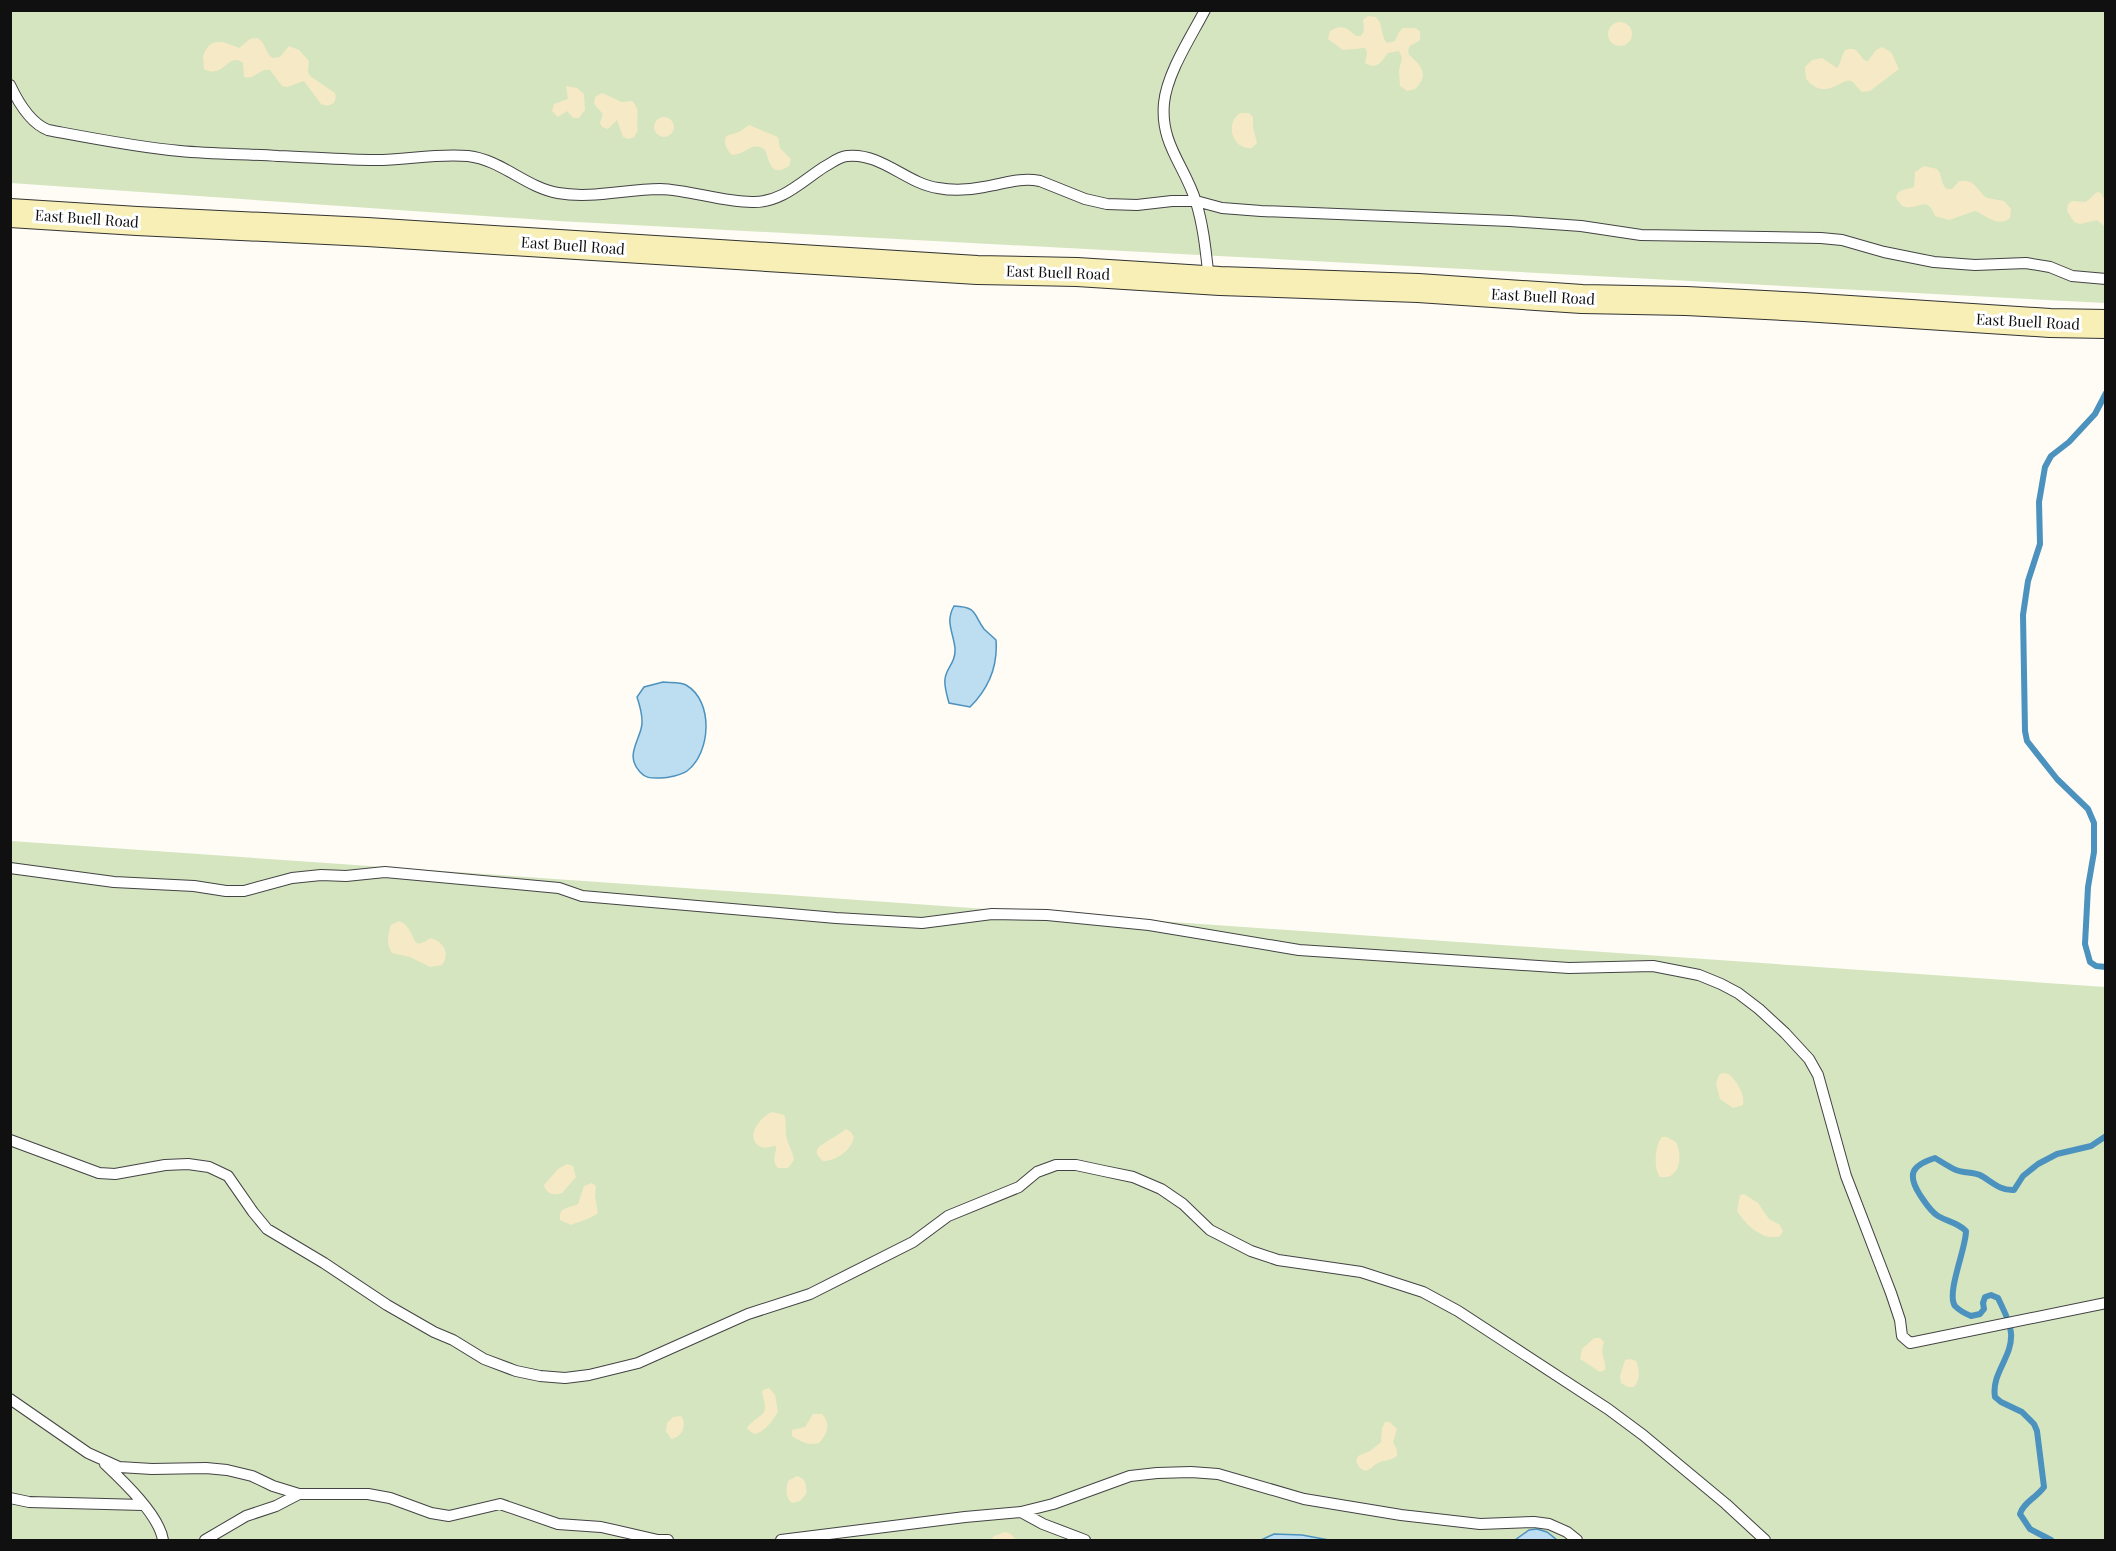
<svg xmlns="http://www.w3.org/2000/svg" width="2116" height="1551" font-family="'Playfair Display',serif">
  <rect width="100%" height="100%" fill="#fefcf4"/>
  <path fill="#d4e5c0" d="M10,11H2105V303L558,221L11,183Z
    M11,841L2105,987V1540H11Z"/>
  <path fill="#f5eac5" d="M1368,16L1376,17C1384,25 1380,35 1387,43L1395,41L1399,32L1403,28H1415L1420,31V40C1413,46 1406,44 1409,55C1421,65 1430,75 1415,89L1407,91L1400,86L1399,70L1402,58L1399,51L1388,53C1381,62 1378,70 1365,63L1367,52L1365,48L1343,50L1328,39L1330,31C1341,24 1347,27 1356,36H1361L1364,31L1363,20Z
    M1608 34a12 12 0 1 1 24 0a12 12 0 1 1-24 0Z
    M257,38C267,43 264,53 273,58L280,57L289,46L299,50L309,61L308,72L310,76L335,93C338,103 330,108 321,104L304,81L287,87L282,86L270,70C260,68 255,80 244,77L243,63C227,51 225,80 204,69L203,56C211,35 224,42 239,48L250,39Z
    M1882,47L1891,52L1899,69L1870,91L1862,92C1858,89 1855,83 1851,81C1840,78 1826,102 1806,79L1805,67L1812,60L1822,58L1837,68C1844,60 1840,44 1856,50L1864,60L1868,61L1876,50Z
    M566,86L577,88L584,94L585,110L579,118H573L567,111L558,117L552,111L554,104L568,99Z
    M602,93L622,102L632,101C642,111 635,118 638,130L634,137L629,139L623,137L617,120L608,129L602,127L600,123L603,114L594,104L595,97Z
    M1240,113H1249L1253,117V127L1257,143L1252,148C1233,150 1224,124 1240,113Z
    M654 127a10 10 0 1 1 20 0a10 10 0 1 1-20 0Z
    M749,125L778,137L780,148L791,159L789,166C771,178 770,162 765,150C752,140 746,155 732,155C727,151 723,143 726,136L739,132Z
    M1924,166L1937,169C1943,175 1940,184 1947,189H1952L1959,181C1976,179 1975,189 1987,198L2004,201L2011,209L2010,218C1997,228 1988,216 1975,211L1949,220L1935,216C1926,193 1919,212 1902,206L1896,198C1898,188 1907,190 1914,187L1915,172Z
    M2097,192L2101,193L2105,201V227L2097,220L2080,224L2074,222L2067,211L2068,204L2072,201L2086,202Z
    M399,921C414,926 412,947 421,943C425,942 427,940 430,938C443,941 451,953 442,965L430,967L410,957L392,953C386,945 388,933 391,925Z
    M1722,1073L1729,1074C1737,1082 1745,1093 1743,1105L1733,1108L1720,1099L1716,1083L1719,1075Z
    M772,1112L784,1115C787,1121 785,1128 786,1135C787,1143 793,1151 794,1160L788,1168H778C771,1160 776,1156 776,1146C772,1146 765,1149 761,1147C743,1138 761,1116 772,1112Z
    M846,1129L851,1132L854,1137C851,1151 836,1161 823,1161C810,1149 820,1147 829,1140C835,1137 840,1133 846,1129Z
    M1662,1137H1667L1676,1142C1683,1157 1680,1180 1660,1177C1653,1168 1655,1145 1662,1137Z
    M567,1164L573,1166L576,1177L562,1193C554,1196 546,1194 544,1185L558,1169Z
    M592,1183L596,1186L595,1196L598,1213C593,1218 578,1222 571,1225L560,1220C558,1207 569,1208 578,1204L584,1186Z
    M1744,1194L1758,1203L1769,1219L1780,1225L1783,1231L1780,1236C1763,1242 1745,1224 1737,1211L1740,1195Z
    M1594,1338H1600L1604,1342C1599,1357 1607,1359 1605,1370L1600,1372L1580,1359L1582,1349Z
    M1630,1359L1636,1361C1640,1370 1640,1380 1634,1387H1628L1621,1383L1620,1376L1625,1360Z
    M769,1388L775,1395L778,1412C772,1421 764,1433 754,1434L747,1429L748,1426C763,1411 769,1417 762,1393L763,1390Z
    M813,1414H822C831,1424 828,1433 819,1443C810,1446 801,1442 792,1436V1430L805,1427Z
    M681,1416C688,1425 681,1438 671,1439L666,1431L667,1423L673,1417Z
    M1385,1422H1390L1397,1429L1393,1442L1397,1450V1456C1391,1461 1384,1460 1378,1463C1372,1466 1372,1469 1365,1471L1360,1468L1356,1462L1358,1456L1370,1451L1381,1442L1382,1428Z
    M797,1476C806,1478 807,1486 806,1494L800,1501L792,1503C785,1497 786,1489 788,1481Z
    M1005,1532L1011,1534L1016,1540H991L994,1536Z"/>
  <path fill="#bdddf0" stroke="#4c92bf" stroke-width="1.5" d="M954,606C978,607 973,614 984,629C988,633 992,636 996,640C998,666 989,688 970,707L949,703C947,695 944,687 945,679C946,668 956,663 955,648C953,631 945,622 954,606Z
    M663,682C669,683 680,682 686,685C714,701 711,753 687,771C681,775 668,778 661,778C652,778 646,779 640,772C626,757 637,744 641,729C644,720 640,706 637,697L644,687Z
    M1537,1529L1547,1532L1557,1540H1515L1529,1530Z
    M1274,1534L1302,1535L1329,1540H1261Z"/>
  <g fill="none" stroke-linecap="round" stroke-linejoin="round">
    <path stroke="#4c92bf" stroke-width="6" d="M2106,393L2095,414L2069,442L2051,456L2045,467L2039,502L2040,544L2028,581L2023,615L2025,731L2027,741L2057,779L2088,809L2094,823V852L2088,887L2085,944L2090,962L2096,966L2106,967
      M2051,1540L2030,1529L2020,1514C2023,1503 2037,1497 2044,1487L2037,1431L2034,1424L2022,1412L2001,1402L1995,1397C1991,1373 2013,1357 2011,1333C2010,1321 2003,1309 1998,1298L1991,1295L1985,1297L1983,1303L1984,1309L1980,1314L1971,1316C1966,1314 1959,1310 1955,1306C1946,1293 1966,1249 1966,1231C1957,1222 1948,1222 1938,1216C1930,1211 1925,1202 1920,1195C1906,1173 1913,1165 1935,1158C1942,1162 1949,1167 1956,1170C1963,1173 1973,1172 1980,1175C1991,1181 2000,1191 2014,1190L2023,1176L2038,1164L2057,1154L2091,1146L2106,1136"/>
    <defs>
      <path id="lane" d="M1205,10C1191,37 1167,73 1164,103C1160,144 1185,166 1196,202C1204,228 1206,254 1209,280
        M10,85C18,102 30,123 48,130C91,138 136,147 180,151C212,154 245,154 278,156C310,157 343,160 376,160C406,160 437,153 468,156C502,160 525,187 558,193C592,199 626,189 660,189C691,190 721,202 752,202C781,203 801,182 824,167C832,163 838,157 847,156C881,152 907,184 938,188C954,191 969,190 984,187C1004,184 1019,177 1040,181L1085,199L1107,204L1137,205L1172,201H1196L1222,208L1261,211L1510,221L1581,226L1641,235L1821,238L1842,240L1884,252L1934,262L1975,265L2026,263L2050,267L2072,276L2106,279
        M10,868L114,882L194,886L226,891H244L292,878L321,875L346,876L385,872L559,888L582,896L836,918L922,923L992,914L1047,915L1149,925L1299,950L1569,968L1653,966L1699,975L1721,984L1738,993L1759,1009L1785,1033L1809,1059L1818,1075L1846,1176L1891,1293L1900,1320L1902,1336L1910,1343L2106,1303
        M10,1140L99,1173L115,1174L165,1165L188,1164L209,1167L228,1176L253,1212L267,1229L324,1263L387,1305L434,1332L453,1340L484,1359L516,1371L540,1376L565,1378L589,1375L638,1363L748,1314L810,1294L913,1242L948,1216L1019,1187L1037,1172L1056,1165H1076L1104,1171L1133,1177L1161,1189L1183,1204L1210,1230L1251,1251L1278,1260L1361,1272L1423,1292L1458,1311L1608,1409L1643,1435L1726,1504L1765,1540
        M10,1399L88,1453L119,1467L152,1469L206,1468L227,1470L252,1476L273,1486L299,1494H368L390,1498L431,1513L449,1516L500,1504L558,1524L601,1527L658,1540H668
        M105,1464C124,1482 159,1515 163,1540
        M10,1498L29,1502L143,1505
        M1021,1512L1043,1524L1085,1540
        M205,1540L246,1516L276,1506L299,1494
        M781,1540L965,1517L1021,1512L1053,1504L1130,1476L1157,1473L1191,1472L1218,1474L1304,1499L1401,1515L1480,1524L1534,1522L1549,1524L1567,1532L1577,1540"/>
      <path id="secondary" d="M10,213L137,221L367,232L977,270L1077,272L1220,281L1418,288L1582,299L1686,301L1804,307L2050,323L2106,324"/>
    </defs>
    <use href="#lane" stroke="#434343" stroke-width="12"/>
    <use href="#secondary" stroke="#323232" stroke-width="30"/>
    <use href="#lane" stroke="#fff" stroke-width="10"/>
    <use href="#secondary" stroke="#f7efb6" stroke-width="28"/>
  </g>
  <g text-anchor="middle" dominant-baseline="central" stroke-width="6" stroke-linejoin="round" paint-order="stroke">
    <g font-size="15" fill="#101010" stroke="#fff">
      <text transform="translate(87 218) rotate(4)">East Buell Road</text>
      <text transform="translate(573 245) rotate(4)">East Buell Road</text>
      <text transform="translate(1058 272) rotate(2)">East Buell Road</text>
      <text transform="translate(1543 296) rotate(3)">East Buell Road</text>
      <text transform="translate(2028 321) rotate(3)">East Buell Road</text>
    </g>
  </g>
  <rect width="2116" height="1551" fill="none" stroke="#101010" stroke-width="24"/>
</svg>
